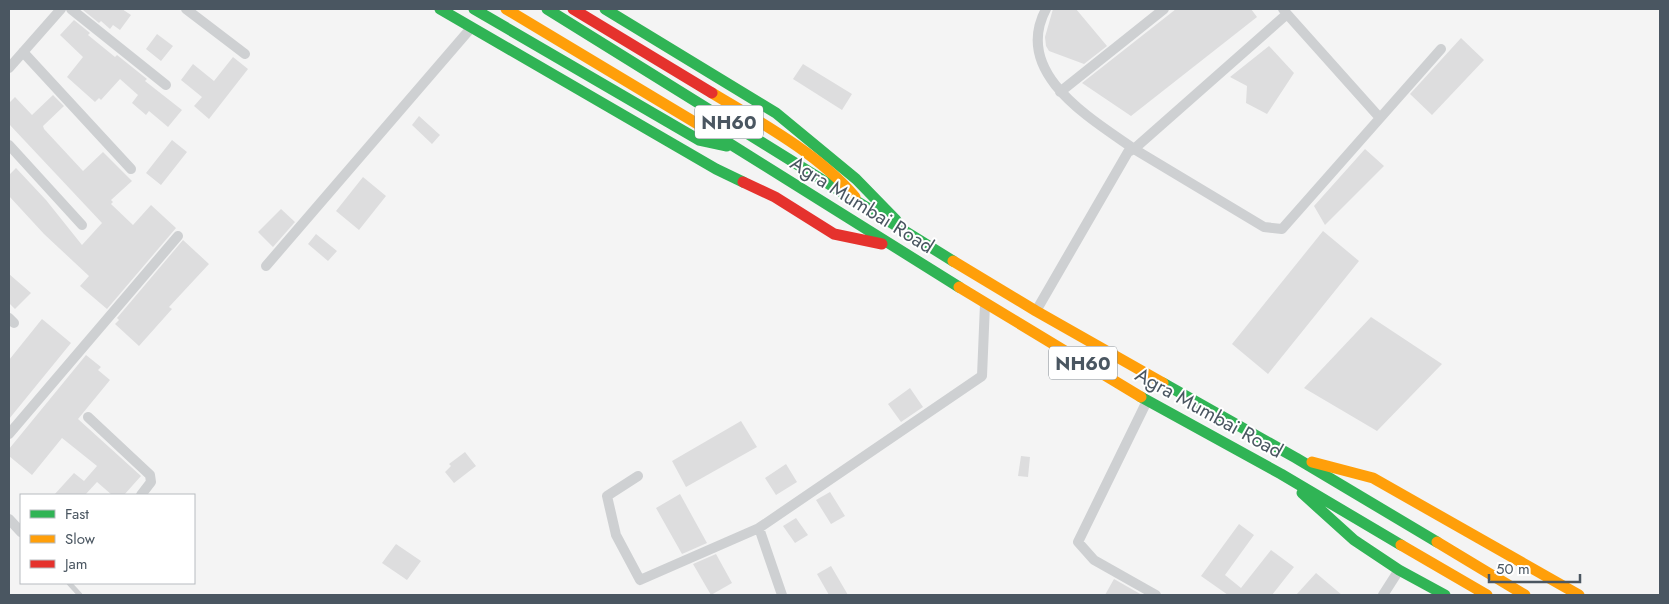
<svg xmlns="http://www.w3.org/2000/svg" width="1669" height="604" font-family="Jost,sans-serif">
  <rect width="100%" height="100%" fill="#f4f4f4"/>
  <path fill="#ddddde" d="M85,9H122L131,15L120,30L113,25L110,29L101,21L99,23L83,10Z
    M1053,9H1076L1107,46L1084,64L1049,51L1046,46L1045,37Z
    M1176,9H1251L1257,17L1131,116L1082,83Z
    M74,20L90,33L88,35L115,57L117,55L147,79L145,81L182,110L168,127L149,111L146,115L132,103L138,95L120,79L101,100L99,98L95,102L67,77L83,57L60,35Z
    M157,34L173,46L161,61L146,49Z
    M1461,38L1484,60L1432,115L1410,94Z
    M1269,46L1294,73L1267,114L1246,103L1247,86L1230,77Z
    M233,57L248,69L209,119L194,106L202,97L181,80L193,64L214,81Z
    M803,64L852,94L842,110L793,79Z
    M53,95L64,106L43,126L44,129L83,171L103,152L132,181L111,200L113,202L111,204L133,225L151,205L176,228L107,309L80,286L89,276L44,234L9,196V175L16,168L46,200L82,245L102,223L9,124V103L15,97L32,115Z
    M419,116L440,135L432,144L412,125Z
    M172,140L187,152L161,185L146,173Z
    M1365,149L1384,166L1325,225L1314,206Z
    M363,177L386,196L359,230L336,211Z
    M281,209L295,222L273,247L258,232Z
    M1323,231L1359,261L1268,374L1232,344Z
    M316,234L337,251L328,261L308,244Z
    M183,240L209,264L169,307L172,309L139,346L115,324L119,320L117,318Z
    M9,274L31,293L15,309L9,303Z
    M1371,317L1442,364L1377,431L1304,388Z
    M42,319L71,343L9,419V360Z
    M86,355L101,367L98,370L110,380L78,419L141,476L124,495H112L97,482L85,495H54L74,473L84,481L97,466L62,438L32,475L9,456V449Z
    M910,388L923,407L901,422L888,404Z
    M741,421L757,447L686,487L672,461Z
    M465,452L476,466L454,483L445,472L451,466L449,464Z
    M1021,456L1030,457L1028,477L1018,476Z
    M786,464L797,482L776,495L765,478Z
    M830,492L845,516L831,524L816,500Z
    M680,494L707,543L682,554L656,508Z
    M796,518L808,535L795,543L783,526Z
    M1239,524L1254,535L1225,575L1241,588L1271,550L1294,567L1272,595H1228L1201,576Z
    M396,544L421,561L407,580L382,563Z
    M716,554L732,583L711,595L693,564Z
    M831,566L848,595H829L817,574Z
    M1316,573L1342,595H1296Z
    M1114,579L1142,595H1105Z"/>
  <g fill="none" stroke-linecap="round" stroke-linejoin="round">
    <path stroke="#ced0d2" stroke-width="5" d="M69,583L80,595"/>
    <path stroke="#ced0d2" stroke-width="10" d="M71,9L166,85
      M186,9L245,54
      M1046,9C1012,73 1090,118 1134,149L1287,14L1283,9
      M1287,14L1380,118
      M23,52L131,169
      M9,68L61,9
      M1060,92L1164,9
      M9,145L82,225
      M266,266L471,28
      M1036,311L1128,152L1134,149L1264,227L1282,229L1441,49
      M9,318L14,323
      M1147,401L1078,542L1094,560L1156,595
      M88,417L150,475L151,482L141,495
      M9,434L178,236
      M638,476L607,496L616,535L640,580L759,528
      M9,519L21,532
      M782,595L759,528L982,376L985,304
      M1383,595L1399,570"/>
    <path stroke="#30b455" stroke-width="11" d="M440,9L716,169L743,182
      M474,9L699,140L727,146
      M547,9L953,261
      M605,9L776,113L856,179L896,220
      M711,132L959,287
      M1163,383L1296,458L1437,542
      M1141,397L1281,474L1401,545
      M1302,493L1354,540L1399,570L1445,595"/>
    <path stroke="#ff9f0a" stroke-width="11" d="M506,9L711,132
      M712,93C760,122 819,154 855,197
      M953,261L1036,311L1163,383
      M959,287L1141,397
      M1312,462L1373,478L1579,595
      M1437,542L1525,595
      M1401,545L1487,595"/>
    <path stroke="#e5322d" stroke-width="11" d="M573,9L712,93
      M743,182L775,197L834,234L882,244"/>
  </g>
  <g text-anchor="middle" dominant-baseline="central" stroke-width="4" stroke-linejoin="round" paint-order="stroke">
    <g fill="#fff" stroke="#808990" stroke-width="1">
      <rect x="695" y="105.5" width="68" height="33" rx="4"/>
      <rect x="1049" y="346.5" width="68" height="33" rx="4"/>
    </g>
    <g font-size="19" font-weight="bold" fill="#4a5661">
      <text x="729" y="122">NH60</text>
      <text x="1083" y="363">NH60</text>
    </g>
    <g font-size="20" fill="#4a5661" stroke="#fff">
      <text transform="translate(862 205) rotate(32)">Agra Mumbai Road</text>
      <text transform="translate(1209 413) rotate(29)">Agra Mumbai Road</text>
    </g>
  </g>
  <rect width="1669" height="604" fill="none" stroke="#4a5661" stroke-width="20"/>
  <rect x="20" y="494" width="175" height="90" fill="#ffffff" stroke="#b7bbc0"/>
  <rect x="30" y="510" width="25" height="8" fill="#30b455" stroke="#b7bbc0"/>
  <text x="65" y="519" font-size="15" fill="#4a5661">Fast</text>
  <rect x="30" y="535" width="25" height="8" fill="#ff9f0a" stroke="#b7bbc0"/>
  <text x="65" y="544" font-size="15" fill="#4a5661">Slow</text>
  <rect x="30" y="560" width="25" height="8" fill="#e5322d" stroke="#b7bbc0"/>
  <text x="65" y="569" font-size="15" fill="#4a5661">Jam</text>
  <path d="M1489 574v8h91v-8" fill="none" stroke="#4a5661" stroke-width="2.5"/>
  <text x="1496" y="574" font-size="15" fill="#4a5661" stroke="#ffffff" stroke-width="4" paint-order="stroke">50 m</text>
</svg>
